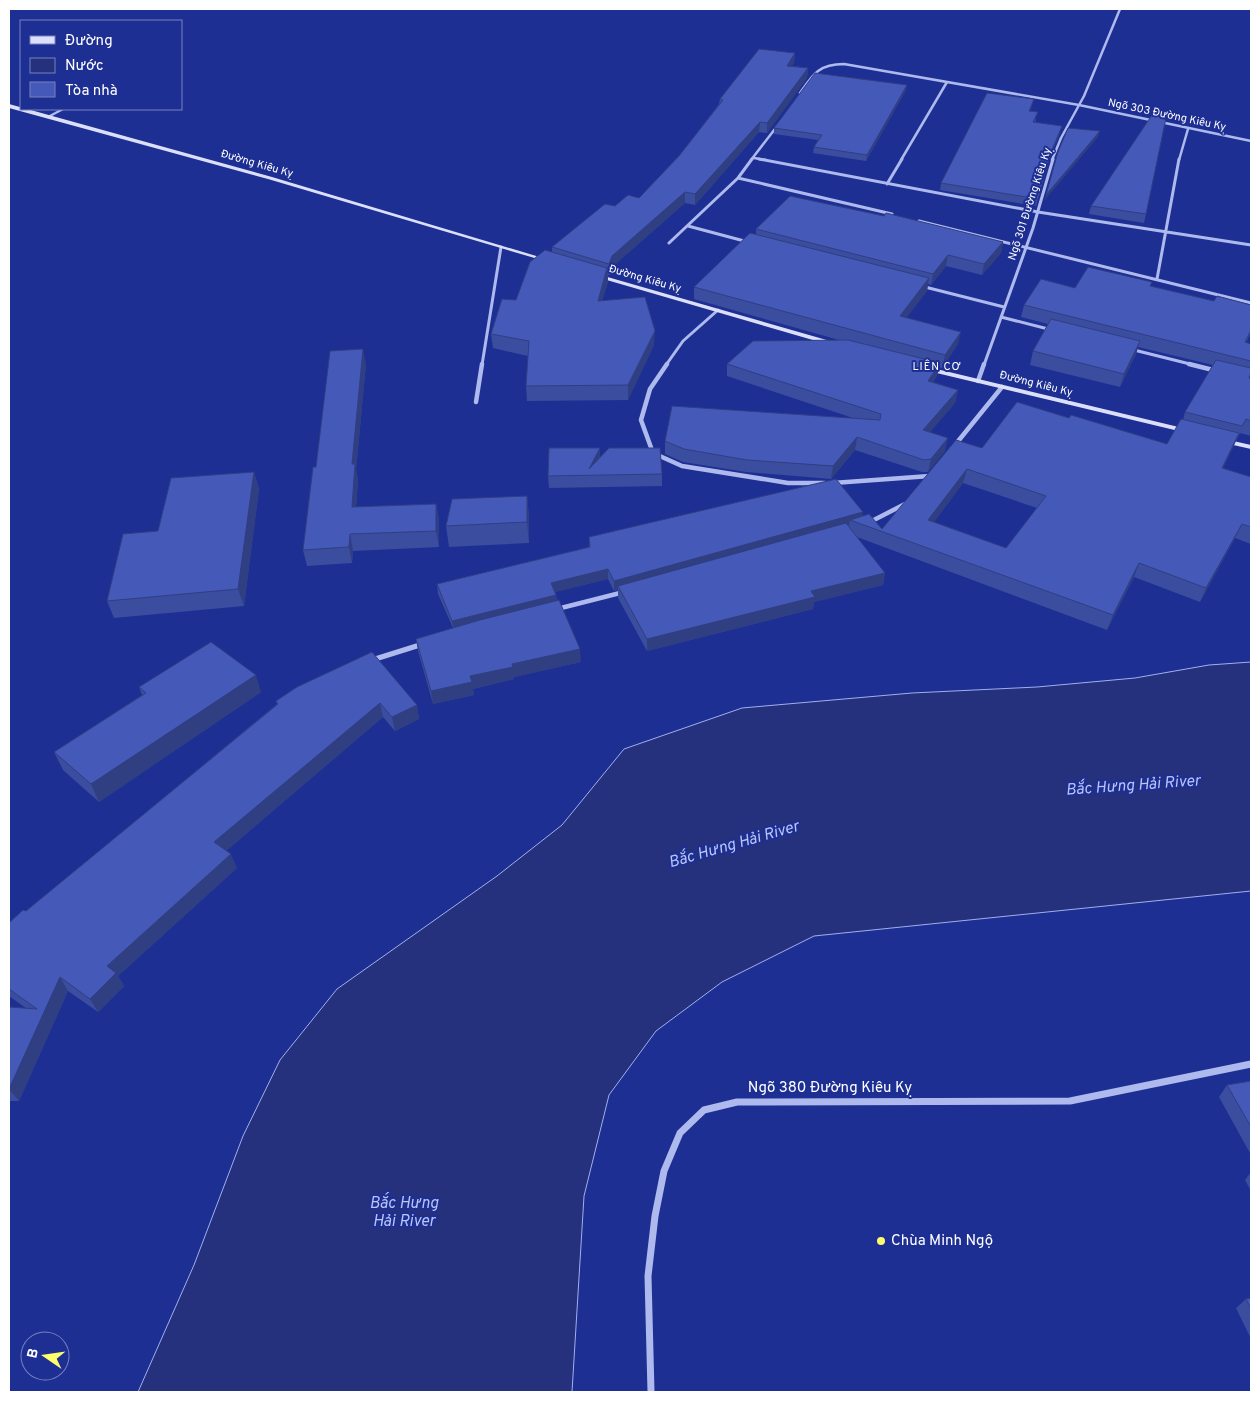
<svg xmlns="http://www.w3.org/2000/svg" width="1260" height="1401" font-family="Overpass,sans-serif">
  <rect width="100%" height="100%" fill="#1d2f92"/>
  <path fill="#25317d" stroke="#a1aff0" d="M1251,662V891L814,936L722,982L656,1031L609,1095L584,1196L572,1392H138L194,1265L243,1136L280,1060L337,989L497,876L562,825L624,749L742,708L912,693L1037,687L1135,678L1209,665Z"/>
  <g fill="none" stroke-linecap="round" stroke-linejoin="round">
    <path stroke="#aeb9ee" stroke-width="2.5" d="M800,93C813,74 819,64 844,64L1079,105L1251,141
      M48,117L63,109
      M754,158L766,160
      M751,160L778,125
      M901,160L947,82
      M1052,160L1061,138L1084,96L1120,9
      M1179,160L1188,129"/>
    <path stroke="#aeb9ee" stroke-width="3" d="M752,159L738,178L892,214
      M759,159L1038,212L1251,245
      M887,184L902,159
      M919,221L1251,303
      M688,226L748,242
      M669,243L738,178
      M1157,279L1179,159
      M921,286L1004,307
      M1001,317L1052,330
      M1130,349L1194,365
      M482,365L501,247
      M666,365L683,341L718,310
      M984,365L1033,228L1053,159"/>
    <path stroke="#aeb9ee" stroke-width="4.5" d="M667,364L650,389L641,420L653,453L682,466L788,483H825
      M1189,364L1217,371
      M978,381L984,364
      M476,402L482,364
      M955,445L1002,387
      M833,483L930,476
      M868,523L905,504
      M557,609L624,592"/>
    <path stroke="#aeb9ee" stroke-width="5.5" d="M372,660L423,644"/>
    <path stroke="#aeb9ee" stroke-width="7" d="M651,1392L648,1276L655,1216L664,1171L680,1133L704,1110L737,1102L1070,1101L1251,1064"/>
    <path fill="#dbdffa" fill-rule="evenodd" d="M9,104L272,177L553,261L548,262L268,179L9,108Z
      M593,274H597L837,343L830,345L593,276Z
      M924,366L1187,429L1191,431L1187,433L924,370Z
      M1220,438L1251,445V449L1220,442Z"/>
  </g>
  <path fill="#3b4d9f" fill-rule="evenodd" d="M795,53L794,63L792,66L808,68L807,78L767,133L759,132L695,205L685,203L612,267L610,275H608V282L602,300L654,345L628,400L527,401L526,386L528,356L493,348L491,334L552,252V247L615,206L639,198L679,156L719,104L720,99Z
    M906,90L866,161L813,153L814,147L818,140L774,134V128Z
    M1034,99L1030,111L1036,119L1035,123L1060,133L1049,159L1036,206L940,190L941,183Z
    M1091,206L1146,214L1144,223L1089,214Z
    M870,213L1003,242L1001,253L982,275L946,266L931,285L928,284L927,291L906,318L958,344L942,368L939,367L937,376L933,382L958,390L955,403L930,432L945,451L928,472H922L855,450L831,479L746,472L683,462L665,454V441L853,418L727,376V364L839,340L694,299V287L756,235V229Z
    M1151,286L1214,301L1251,305V332L1246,343L1251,344V374L1249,378L1251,379V436L1240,433L1223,468L1251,477V544L1235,538L1200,602L1134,577L1107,630L857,537L885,573L883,585L814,602L813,609L647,651L618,598V590L614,591L608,579L555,592L556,595L557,601L581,662L514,677V679L473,689L474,695L433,704L418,651L416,639L453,628L438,594L437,584L589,547V537L862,516L882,529L982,448L1069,418L1167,444L1183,420L1185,412L1213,365L1138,347L1136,354L1120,387L1030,365L1033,351L1048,324L1021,317L1024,305L1075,288ZM963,483L1037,508L1006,548L934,522Z
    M366,364L356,470L358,480L356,507L436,504L439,520V547L353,551L352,563L307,566L303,550L316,467Z
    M600,458L662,474V486L549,488L548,476Z
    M254,472L259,489L244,606L114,618L107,601L158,531Z
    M527,496L529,517V543L449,547L446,526Z
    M139,687L261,692L99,802L63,770L54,752L142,695Z
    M297,687L417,705L419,719L395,731L383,717L226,851L237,868L118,976L124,986L98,1012L68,991L19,1101H9V1007L27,1009L9,996V923L26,911L277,704L276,701Z
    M1251,1081V1155L1219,1097L1227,1085Z
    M1251,1172V1191L1245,1180Z
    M1251,1298V1339L1236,1308L1246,1299Z"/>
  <path fill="#303e82" d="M795,53L794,63L786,75L787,66Z
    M808,68L807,78L767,133V123Z
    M907,85L906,90L866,161L867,155Z
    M760,122L759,132L695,205V194Z
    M1062,126L1060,133L1049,159L1036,206L1051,152Z
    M1100,131L1098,137L1044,201L1046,195Z
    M685,192V203L612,267L610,275L609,264L612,256Z
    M1003,242L1001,253L982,275L984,264Z
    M948,255L946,266L931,285L933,274Z
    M607,268L608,282L598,315V301Z
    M929,278L927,291L898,329L900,316Z
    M655,331L654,345L628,400V385Z
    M961,332L958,344L942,368L945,355Z
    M1140,341L1136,354L1120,387L1124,374Z
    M363,349L366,364L356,470L358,480L355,523L352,507V464Z
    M940,363L937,376L925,393L928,381Z
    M958,390L955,403L921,443L923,430Z
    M1239,433L1233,447L1216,482L1222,468Z
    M857,437L855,450L831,479L833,466Z
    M948,438L945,451L928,472L931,459Z
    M600,448V460L589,469Z
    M967,469L963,483L925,534L928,520Z
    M254,472L259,489L244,606L238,589Z
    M527,496L529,517V543L527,522Z
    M436,504L439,520V547L436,531Z
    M863,512L861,522L850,520L849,525L620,589L618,586V590L614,591V581Z
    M1242,524L1235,538L1200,602L1206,588Z
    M350,534L353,551L352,563L349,547Z
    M1139,563L1134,577L1107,630L1113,615Z
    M608,569V579L552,593L551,583Z
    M885,573L883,585L814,602L813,609L647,651V639L811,591Z
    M556,595L557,605L454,631L452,621Z
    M580,649L581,662L514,677V679L473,689L474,695L433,704L431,691L470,676L512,664Z
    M256,675L261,692L99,802L91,784Z
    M380,703L383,717L219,857L214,842Z
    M417,705L419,719L395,731L392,717Z
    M231,854L237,868L118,976L124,986L98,1012L90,999L107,966Z
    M60,977L68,991L19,1101L9,1089Z"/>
  <path fill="#4559b9" stroke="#303e82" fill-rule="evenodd" d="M759,49L795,53L787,66L808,68L767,123L760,122L695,194L685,192L612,256L609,264L552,247L605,204L615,206L628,195L639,198L679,156L723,100L720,99Z
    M815,73L907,85L867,155L814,147L822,135L774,128Z
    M987,93L1034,99L1029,111L1038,112L1033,122L1062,126L1051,152L1038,199L941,183Z
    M1152,115L1166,118L1146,214L1091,206Z
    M1068,128L1100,131L1046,195L1058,152Z
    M790,196L870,213L884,216L886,213L1003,242L984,264L948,255L933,274L756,229Z
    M750,233L929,278L900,316L961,332L945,355L694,287Z
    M545,250L607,268L598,301L645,297L655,331L628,385L526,386L529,341L491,334L502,299L516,300L530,262Z
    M1088,267L1152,282L1150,286L1214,301L1217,296L1251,305V330L1245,342L1251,344V361L1024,305L1041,279L1075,288Z
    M1051,319L1140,341L1124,374L1033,351Z
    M848,340L940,363L928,381L958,390L923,430L948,438L931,459L924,460L857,437L833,466L747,460L684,449L665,441L672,406L880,420L881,414L727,364L753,341Z
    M363,349L352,464H355L352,507L436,504V531L350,534L349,547L303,550L313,467H316L330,351Z
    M1216,360L1251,368V372L1249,378L1251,379V421L1246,419L1242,426L1185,412Z
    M1017,402L1069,418L1071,415L1167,444L1181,419L1239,433L1222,468L1251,477V527L1242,524L1206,588L1139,563L1113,615L850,520L869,514L882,529L956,440L982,448ZM967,469L1046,496L1006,548L928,520Z
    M549,448H600L589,469L609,448H660L662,474L548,476Z
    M254,472L238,589L107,601L123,534L158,531L171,478Z
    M836,479L863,512L614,581L608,569L551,583L556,595L452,621L437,584L590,547L589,537Z
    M527,496V522L446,526L452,499Z
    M846,523L885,573L811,591L815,597L647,639L618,586Z
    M559,600L580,649L512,664L513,667L470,676L472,682L431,691L416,639L480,620Z
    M211,642L256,675L91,784L54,752L146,693L139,687Z
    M372,652L417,705L392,717L380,703L214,842L231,854L107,966L116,973L90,999L60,977L9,1089V1007L37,1009L9,989V923L23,910L26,911L278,704L276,701L297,687Z
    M1251,1081V1127L1227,1085Z
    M1251,1298V1309L1246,1299Z"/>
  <circle fill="#fdfd6d" stroke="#1d2f92" stroke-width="2" cx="881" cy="1241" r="5"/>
  <g text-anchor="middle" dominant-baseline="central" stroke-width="4" stroke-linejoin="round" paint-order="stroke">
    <g font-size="11" fill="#fff" stroke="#1d2f92">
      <text transform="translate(1167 115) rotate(12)">Ngõ 303 Đường Kiêu Kỵ</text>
      <text transform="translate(257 164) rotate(16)">Đường Kiêu Kỵ</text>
      <text transform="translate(1030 204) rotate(-72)">Ngõ 301 Đường Kiêu Kỵ</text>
      <text transform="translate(645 279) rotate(16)">Đường Kiêu Kỵ</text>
      <text transform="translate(1036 384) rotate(14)">Đường Kiêu Kỵ</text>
    </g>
    <g font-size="11" letter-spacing="1" fill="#fff" stroke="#1d2f92">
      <text x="937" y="367">LIÊN CƠ</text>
    </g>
    <g font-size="15" fill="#fff" stroke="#1d2f92">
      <text x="830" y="1088">Ngõ 380 Đường Kiêu Kỵ</text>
    </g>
    <g font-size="15" fill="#fff" stroke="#1d2f92" text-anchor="start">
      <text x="891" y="1241">Chùa Minh Ngộ</text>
    </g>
    <g font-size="16" font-style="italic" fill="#bac4f5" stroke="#1d2f92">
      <text transform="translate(1133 786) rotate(-4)">Bắc Hưng Hải River</text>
      <text transform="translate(734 845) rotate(-16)">Bắc Hưng Hải River</text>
      <text x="404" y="1204">Bắc Hưng<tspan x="404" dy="18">Hải River</tspan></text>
    </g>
  </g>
  <rect width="1260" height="1401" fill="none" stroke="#ffffff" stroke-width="20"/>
  <rect x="20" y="20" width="162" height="90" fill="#1d2f92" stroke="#7782be"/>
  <rect x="30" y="36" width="25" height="8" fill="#dbdffa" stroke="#7782be"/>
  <text x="65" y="45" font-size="15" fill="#ffffff">Đường</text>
  <rect x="30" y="58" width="25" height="15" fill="#25317d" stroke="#7782be"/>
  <text x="65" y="70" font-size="15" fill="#ffffff">Nước</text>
  <rect x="30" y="82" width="25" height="15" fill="#4559b9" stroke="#7782be"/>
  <text x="65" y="95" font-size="15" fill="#ffffff">Tòa nhà</text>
  <g transform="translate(45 1356) rotate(283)"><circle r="24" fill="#1d2f92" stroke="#7782be"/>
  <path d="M0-4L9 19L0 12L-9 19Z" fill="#fdfd6d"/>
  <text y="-8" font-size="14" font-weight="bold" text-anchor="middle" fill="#ffffff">B</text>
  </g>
</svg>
